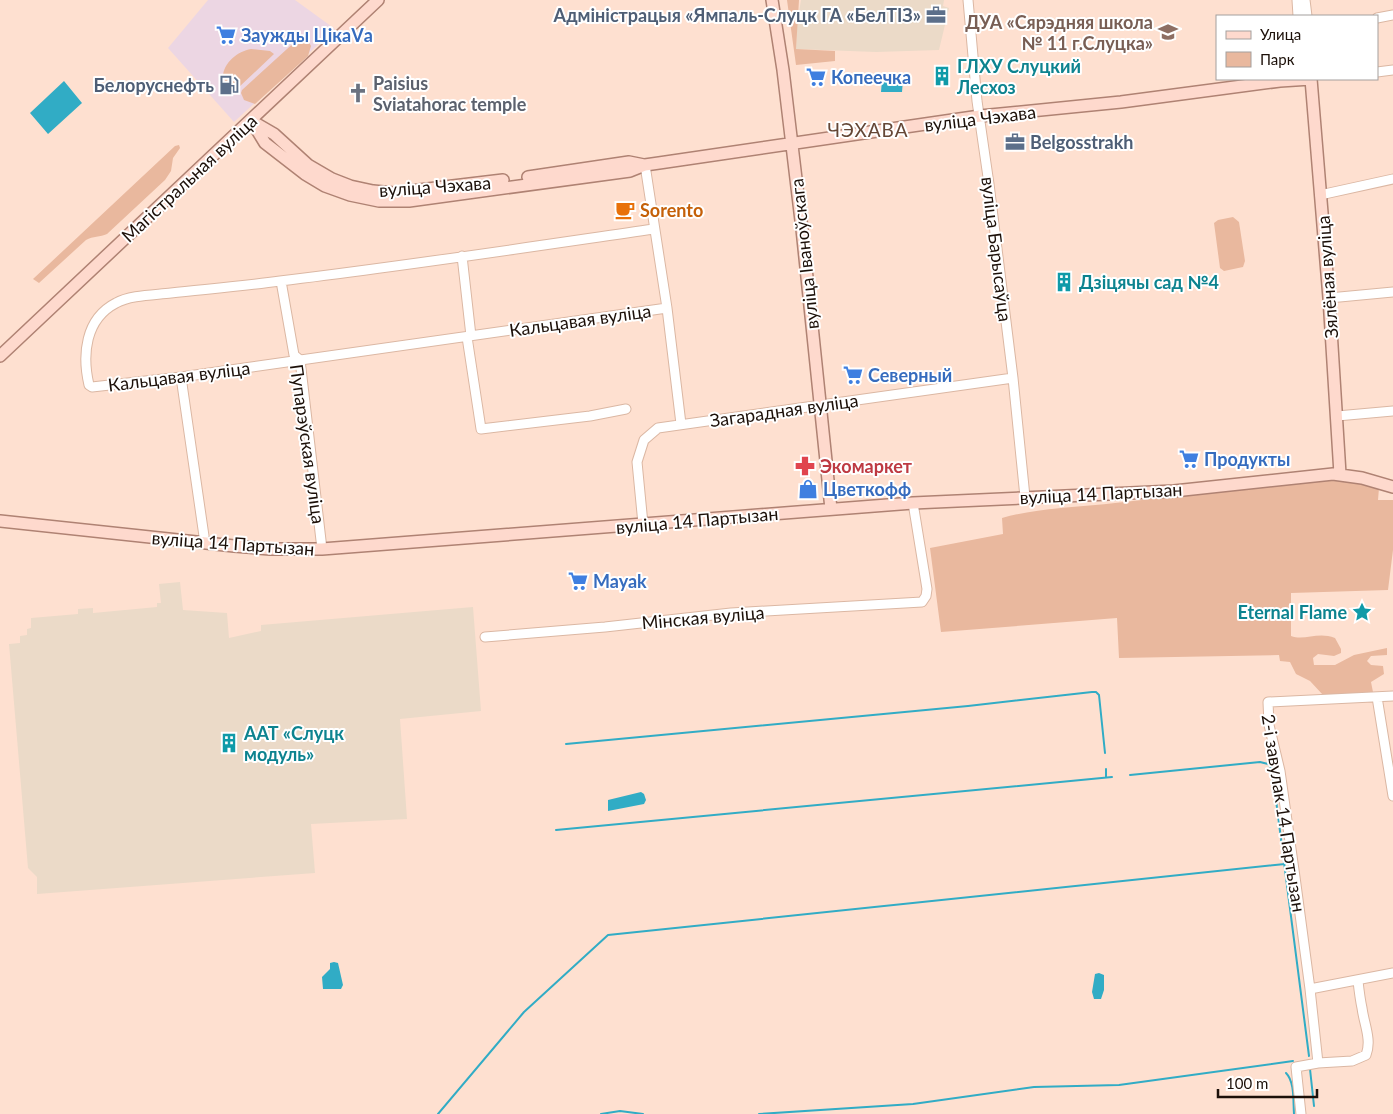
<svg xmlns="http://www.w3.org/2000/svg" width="1393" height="1114" font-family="Lato,sans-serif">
  <rect width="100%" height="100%" fill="#fee0d0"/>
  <path fill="#ecd6e3" d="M208,0H295L335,29L234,122L168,48Z"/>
  <path fill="#ebdac8" d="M801,0H944L943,6L949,8L939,50L876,52L796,49L797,24Z
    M180,582L183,610L227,613L229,638L261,631V625L473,607L481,711L400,719L407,819L311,824L315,873L37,894V877L28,868L9,644L20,643V636L27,635V629L31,628V618L78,614V609L93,608V613L157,607V603H161L159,584Z"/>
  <path fill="#e9b89e" d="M787,0H799L796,49L835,51V61L796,65Z
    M305,38L308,40L311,46L308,56L255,104L244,100L241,93L242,90L298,39Z
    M251,49L270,51L274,54L238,88L230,89L223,77C223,63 238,51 251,49Z
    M179,145L180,148L173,158L171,171L165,180L107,234C100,237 93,236 86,240L39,283L33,279L175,146Z
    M1233,217L1239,222L1245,261L1243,267L1224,271L1220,268L1214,223L1218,220Z
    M1322,479C1338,479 1365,481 1379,488L1378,500H1393V550L1388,590L1291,593V636C1305,641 1318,631 1335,638L1341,649V653L1334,656L1318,654L1313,658L1314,665H1335L1354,655L1387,648V655L1371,656L1367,661L1371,665L1383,666L1384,674L1371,682L1373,692L1371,694L1323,695L1310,681L1296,674L1290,662L1280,661L1279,655L1119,658L1117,618L941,632L930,548L1003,534L1002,518C1041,507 1084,507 1124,502C1190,495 1256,487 1322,479Z"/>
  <path fill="#31acc5" d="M882,80H903L902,92H881Z
    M64,81L82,103L48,134L30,113Z
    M641,792L644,794L646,800L644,804L608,811V800Z
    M334,962L338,963L343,985L341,989H323L322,977L330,969V963Z
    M1099,973L1104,975V990L1101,999H1094L1092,992L1095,974Z"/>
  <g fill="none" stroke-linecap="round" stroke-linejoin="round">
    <path stroke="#31acc5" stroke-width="2" d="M566,744L968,706L1092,692H1096L1099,695L1105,753
      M1106,769V777
      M1130,775L1260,762L1268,764L1272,769L1309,1056
      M556,830L1112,777
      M1310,1069L1314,1106
      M1286,1073C1295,1082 1293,1102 1294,1114
      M438,1114L524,1012L608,935L1285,864
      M601,1114L620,1111L643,1114
      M759,1114L913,1104L1034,1087L1119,1085L1293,1061"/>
    <defs>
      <path id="minor" d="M968,0L977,101L989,184L1013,378L1025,497
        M1297,0L1298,16
        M1305,0L1307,16
        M1377,18L1393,15
        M1377,72L1393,70
        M645,165L667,308
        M1320,195L1393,179
        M654,229C530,247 405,266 280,281C244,286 208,289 171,293C155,295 130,295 116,303C85,319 82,355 89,385L92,387L181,377L667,308L681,424
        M462,256L471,336
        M281,281L294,355L300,360L322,549
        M1329,298L1393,292
        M467,337L481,429L590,416L626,409
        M181,377L205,543
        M1337,416L1393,411
        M643,524L637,462L644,440L658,428L1013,378
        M485,637L605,627L731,613L922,602L926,596L927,589L913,503
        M1377,697L1393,796
        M1310,989L1393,973
        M1318,1063L1310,989L1295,877L1280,771L1269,725L1268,702L1393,696
        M1301,1114L1296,1067L1318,1063L1352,1061L1366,1055C1372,1040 1364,1024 1362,1008C1360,999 1359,990 1358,981"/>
      <path id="major" d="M772,0L783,70L802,229L831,509
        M251,120L265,143L305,174L325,186L350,195L379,201H409L630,171L645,165L659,163L980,116L1121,102L1280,81L1311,79L1329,298L1340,474
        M255,123L274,134L308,165L332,179L350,186L373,191L394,193L503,180
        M528,177L629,162L644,165
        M0,356L378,0
        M0,521L234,546L270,549H322L913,503L1174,491L1333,474L1362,478L1393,487"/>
    </defs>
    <use href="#minor" stroke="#dbb7a3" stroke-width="11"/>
    <use href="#major" stroke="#af8273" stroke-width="14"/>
    <use href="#minor" stroke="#fff" stroke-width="9"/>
    <use href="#major" stroke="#fed9cd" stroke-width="11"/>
  </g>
  <defs>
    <symbol id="office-bare" viewBox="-9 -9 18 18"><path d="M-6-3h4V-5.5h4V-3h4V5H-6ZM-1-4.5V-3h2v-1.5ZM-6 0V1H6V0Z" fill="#5c6f8a" stroke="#fff" stroke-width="2.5" paint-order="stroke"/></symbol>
    <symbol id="school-bare" viewBox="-9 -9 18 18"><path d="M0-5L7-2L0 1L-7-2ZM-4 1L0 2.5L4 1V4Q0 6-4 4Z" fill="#8d6e63" stroke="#fff" stroke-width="2.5" paint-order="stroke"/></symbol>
    <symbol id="supermarket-bare" viewBox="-9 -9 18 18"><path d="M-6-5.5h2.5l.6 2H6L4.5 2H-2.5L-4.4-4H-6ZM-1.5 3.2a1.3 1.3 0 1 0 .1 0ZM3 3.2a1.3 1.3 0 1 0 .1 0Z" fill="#3f7fe0" stroke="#fff" stroke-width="2.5" paint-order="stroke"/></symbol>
    <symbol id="building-bare" viewBox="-9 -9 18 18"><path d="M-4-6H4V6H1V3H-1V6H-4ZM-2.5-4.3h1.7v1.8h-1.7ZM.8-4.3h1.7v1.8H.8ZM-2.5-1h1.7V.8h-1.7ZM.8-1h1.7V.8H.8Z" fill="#0f9aa8" stroke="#fff" stroke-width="2.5" paint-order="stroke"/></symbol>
    <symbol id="fuel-bare" viewBox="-9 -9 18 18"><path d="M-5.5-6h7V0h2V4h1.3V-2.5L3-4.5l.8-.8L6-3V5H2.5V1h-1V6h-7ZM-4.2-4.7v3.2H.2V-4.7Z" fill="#5c6f8a" stroke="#fff" stroke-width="2.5" paint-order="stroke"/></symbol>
    <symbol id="church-bare" viewBox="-9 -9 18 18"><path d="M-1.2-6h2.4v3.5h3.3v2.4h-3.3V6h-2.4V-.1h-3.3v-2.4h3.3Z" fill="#6b7280" stroke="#fff" stroke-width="2.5" paint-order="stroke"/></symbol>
    <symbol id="cafe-bare" viewBox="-9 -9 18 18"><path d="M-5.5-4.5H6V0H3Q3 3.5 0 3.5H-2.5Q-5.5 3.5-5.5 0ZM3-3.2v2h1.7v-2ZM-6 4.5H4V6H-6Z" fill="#e8710a" stroke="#fff" stroke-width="2.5" paint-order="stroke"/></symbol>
    <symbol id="pharmacy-bare" viewBox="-9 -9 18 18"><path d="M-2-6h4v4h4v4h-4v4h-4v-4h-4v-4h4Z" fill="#e0444e" stroke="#fff" stroke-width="2.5" paint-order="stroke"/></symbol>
    <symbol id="shop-bare" viewBox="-9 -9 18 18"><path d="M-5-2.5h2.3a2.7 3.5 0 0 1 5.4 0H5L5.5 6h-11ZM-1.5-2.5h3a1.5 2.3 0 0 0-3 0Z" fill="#3f7fe0" stroke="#fff" stroke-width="2.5" paint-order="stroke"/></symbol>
    <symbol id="sight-bare" viewBox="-9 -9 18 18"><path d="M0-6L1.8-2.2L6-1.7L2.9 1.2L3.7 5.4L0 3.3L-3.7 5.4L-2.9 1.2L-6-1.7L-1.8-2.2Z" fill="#0f9aa8" stroke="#fff" stroke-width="2.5" paint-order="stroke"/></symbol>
  </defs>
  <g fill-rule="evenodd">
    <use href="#office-bare" x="922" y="1" width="28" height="28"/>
    <use href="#school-bare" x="1154" y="18" width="28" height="28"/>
    <use href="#supermarket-bare" x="212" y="21" width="28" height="28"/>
    <use href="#building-bare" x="928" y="62" width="28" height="28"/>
    <use href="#supermarket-bare" x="802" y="63" width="28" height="28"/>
    <use href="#fuel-bare" x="215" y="71" width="28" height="28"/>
    <use href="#church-bare" x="344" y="79" width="28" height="28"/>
    <use href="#office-bare" x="1001" y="128" width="28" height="28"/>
    <use href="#cafe-bare" x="611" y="196" width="28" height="28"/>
    <use href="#building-bare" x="1050" y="268" width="28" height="28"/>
    <use href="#supermarket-bare" x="839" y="361" width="28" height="28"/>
    <use href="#supermarket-bare" x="1175" y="445" width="28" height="28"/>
    <use href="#pharmacy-bare" x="791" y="452" width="28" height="28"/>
    <use href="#shop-bare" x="794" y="475" width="28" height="28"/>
    <use href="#supermarket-bare" x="564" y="567" width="28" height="28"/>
    <use href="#sight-bare" x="1348" y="598" width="28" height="28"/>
    <use href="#building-bare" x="215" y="729" width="28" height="28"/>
  </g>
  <g text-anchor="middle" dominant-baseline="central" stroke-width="4" stroke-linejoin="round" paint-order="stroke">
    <g font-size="18" font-weight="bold" fill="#4e5e75" stroke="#fff" text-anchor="end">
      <text x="921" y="15">Адміністрацыя «Ямпаль-Слуцк ГА «БелТІЗ»</text>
      <text x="214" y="85">Белоруснефть</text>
      <text x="1030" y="142" text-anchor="start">Belgosstrakh</text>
    </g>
    <g font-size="18" font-weight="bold" fill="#785e54" stroke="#fff" text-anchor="end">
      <text x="1153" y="22">ДУА «Сярэдняя школа<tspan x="1153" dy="21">№ 11 г.Слуцка»</tspan></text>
    </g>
    <g font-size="18" font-weight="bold" fill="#366cbe" stroke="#fff" text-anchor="start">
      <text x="241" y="35">Заужды ЦікаVа</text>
      <text x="831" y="77">Копеечка</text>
      <text x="868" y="375">Северный</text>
      <text x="1204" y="459">Продукты</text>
      <text x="823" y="489">Цветкофф</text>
      <text x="593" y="581">Mayak</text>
    </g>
    <g font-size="18" font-weight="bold" fill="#0d838f" stroke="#fff" text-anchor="start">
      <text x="957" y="66">ГЛХУ Слуцкий<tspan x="957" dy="21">Лесхоз</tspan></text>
      <text x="1079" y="282">Дзіцячы сад №4</text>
      <text x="1347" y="612" text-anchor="end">Eternal Flame</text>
      <text x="244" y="733">ААТ «Слуцк<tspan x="244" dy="21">модуль»</tspan></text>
    </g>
    <g font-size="18" font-weight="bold" fill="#5b616d" stroke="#fff" text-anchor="start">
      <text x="373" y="83">Paisius<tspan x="373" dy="21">Sviatahorac temple</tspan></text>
    </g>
    <g font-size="18" fill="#1c1009" stroke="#fff">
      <text transform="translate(980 118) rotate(-7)">вуліца Чэхава</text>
      <text transform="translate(189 178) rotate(-43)">Магістральная вуліца</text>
      <text transform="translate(435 186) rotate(-4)">вуліца Чэхава</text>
      <text transform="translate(997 249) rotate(83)">вуліца Барысаўца</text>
      <text transform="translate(804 254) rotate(-96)">вуліца Іваноўскага</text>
      <text transform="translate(1327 277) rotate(-94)">Зялёная вуліца</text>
      <text transform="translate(580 320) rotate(-8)">Кальцавая вуліца</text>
      <text transform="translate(179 376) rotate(-7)">Кальцавая вуліца</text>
      <text transform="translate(784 410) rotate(-8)">Загарадная вуліца</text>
      <text transform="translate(308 444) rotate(82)">Пупарэўская вуліца</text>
      <text transform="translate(1101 493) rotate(-3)">вуліца 14 Партызан</text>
      <text transform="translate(697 520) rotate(-5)">вуліца 14 Партызан</text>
      <text transform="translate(233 543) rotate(4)">вуліца 14 Партызан</text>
      <text transform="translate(703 617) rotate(-5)">Мінская вуліца</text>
      <text transform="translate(1284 813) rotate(81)">2-і завулак 14 Партызан</text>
    </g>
    <g font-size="18" font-weight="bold" fill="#c56008" stroke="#fff" text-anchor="start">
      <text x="640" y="210">Sorento</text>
    </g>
    <g font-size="18" font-weight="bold" fill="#be3a42" stroke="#fff" text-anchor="start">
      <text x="820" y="466">Экомаркет</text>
    </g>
    <g font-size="19" letter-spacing="1" fill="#654736" stroke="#fff">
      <text x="868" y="129">ЧЭХАВА</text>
    </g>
  </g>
  <rect x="1216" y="15" width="162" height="65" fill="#ffffff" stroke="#a49f9d"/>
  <rect x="1226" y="31" width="25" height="8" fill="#fed9cd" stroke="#a49f9d"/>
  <text x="1260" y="40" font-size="15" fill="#1c1009">Улица</text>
  <rect x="1226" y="52" width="25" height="15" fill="#e9b89e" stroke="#a49f9d"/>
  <text x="1260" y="65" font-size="15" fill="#1c1009">Парк</text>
  <path d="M1218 1089v8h99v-8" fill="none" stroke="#1c1009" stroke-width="2.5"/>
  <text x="1226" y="1089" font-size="15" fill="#1c1009" stroke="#ffffff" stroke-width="4" paint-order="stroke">100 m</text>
</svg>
